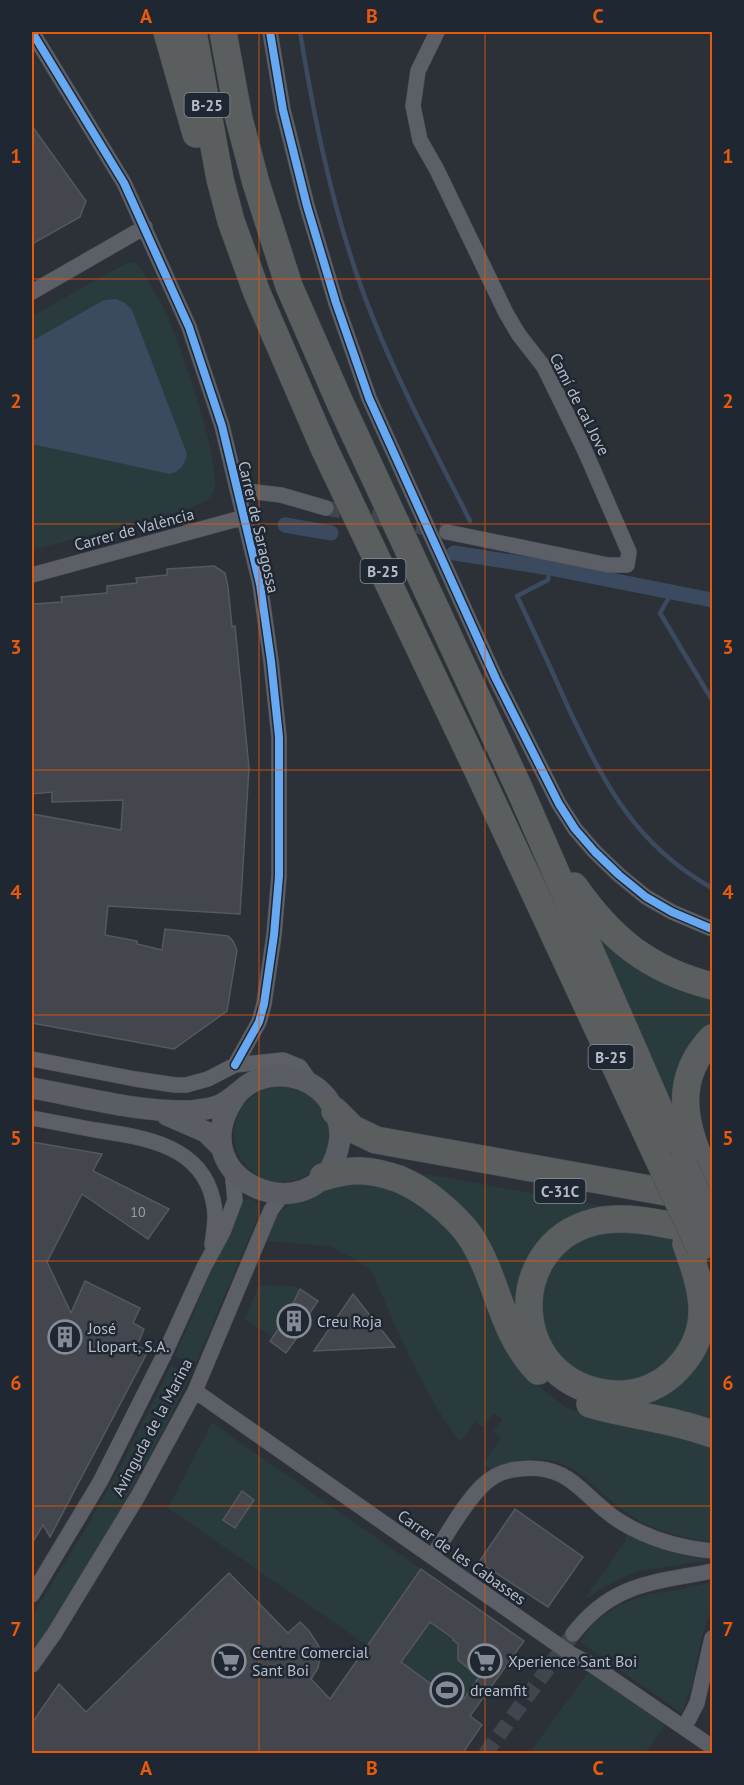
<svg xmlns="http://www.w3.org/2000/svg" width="744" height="1785" font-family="'PT Sans',sans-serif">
  <rect width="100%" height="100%" fill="#2c3138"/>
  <path fill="#2a3b3e" d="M127,263H134L140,267C148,282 157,296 165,311C178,338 225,470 213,493C207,504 191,507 181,511L32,550V316Z
    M589,923L712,994V1027L675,1107Z
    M234 1134a48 48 0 1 1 96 0a48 48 0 1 1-96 0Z
    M380,1166L660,1216L575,1222L522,1323L484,1251Z
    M341,1179L399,1190L442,1222L474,1263L515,1362L535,1384L567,1408L600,1419L698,1441L712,1447V1542C682,1538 651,1530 626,1512C587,1485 574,1451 518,1461C509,1463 499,1465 492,1470L483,1464L501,1438L493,1432L503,1419L493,1413L483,1427L475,1422L460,1442C422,1391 398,1333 373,1274L366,1266L331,1246L265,1241L275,1216L289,1205L320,1194Z
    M249,1199C257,1201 259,1204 260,1212L195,1365L175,1356L239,1206L243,1201Z
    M613,1230L668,1234L684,1267L692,1292L687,1338L664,1367L633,1384L591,1382L552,1353L537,1309L551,1265L581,1238Z
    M259,1285L296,1286L300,1289L288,1314L273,1337L245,1319Z
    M712,1303V1427L614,1401L647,1397Z
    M171,1366L191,1375C144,1472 91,1565 32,1654V1616L85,1530L121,1466Z
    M212,1423L524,1641L470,1716L168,1508Z
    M626,1534C653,1548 681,1557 711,1560L638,1571L607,1585L589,1597H586L625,1542Z
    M712,1582V1607L701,1639L692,1684L682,1713L580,1642L592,1625L617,1606L648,1594L678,1590Z
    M591,1668L666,1724L645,1753L529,1754Z"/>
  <path fill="#3c4a60" d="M116,299L125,303L132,310L187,454C184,465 182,470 170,474L32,444V341L104,300Z"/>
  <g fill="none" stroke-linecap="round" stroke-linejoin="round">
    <path stroke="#3c4a60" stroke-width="4.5" d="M300,32C313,110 328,188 353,263C382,353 428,437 470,521
      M474,551V556
      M550,568L548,580L517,596C534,632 551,668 567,705C604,783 634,844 712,888
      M672,592L660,613L712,700"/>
    <path stroke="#3c4a60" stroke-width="15" d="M285,525L331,533
      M454,553L550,568L712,600"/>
  </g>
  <path fill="#43464c" stroke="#54585f" stroke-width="1.5" fill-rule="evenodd" d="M32,126L86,201L80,217L32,244Z
    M214,566L225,573L228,587L232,627L235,626L249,768L240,914L108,906L105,935L137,941V944L162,950L165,929L228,936L233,941L237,950L227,1011L174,1049L32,1023V814L121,830L123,800L52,802V792L32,794L33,604L62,602L61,597L107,593V586L137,583L136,578L167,575V569Z
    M32,1142L102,1154L93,1171L169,1209L148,1239L82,1194L47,1262L71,1313L85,1281L140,1308L133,1323L144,1329L137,1346L148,1351L50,1537L43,1525L32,1543Z
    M300,1289L318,1301L303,1323L306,1325L286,1353L270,1341L285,1320Z
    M353,1294L395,1347L314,1351L338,1316Z
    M242,1491L254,1500L235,1528L223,1520Z
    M515,1509L583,1557L548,1607L479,1562Z
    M421,1569L524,1641L470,1716L482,1725L462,1754H32V1723L59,1684L86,1712L229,1573L288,1633L300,1622L309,1631L320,1648L321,1654L318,1668L311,1679L330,1699ZM430,1622L454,1639L453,1640L458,1644V1660L479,1677L464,1699L442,1683L438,1689L401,1662Z"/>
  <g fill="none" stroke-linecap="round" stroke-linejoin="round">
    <path stroke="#41464e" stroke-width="15" stroke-dasharray="15 8" stroke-linecap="butt" d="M326,508L447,532
      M485,1754L573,1634"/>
    <defs>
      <path id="street" d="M32,32L124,183L189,327L222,426L260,584L271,661L279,737V876L274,935L264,1004L259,1022L235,1065
        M270,32L283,110L307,206L336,303L369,398L496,679L559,804L575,829L595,852L619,875L646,897L672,912L712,929
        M437,32L418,71L413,106L420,140L437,170L506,313L519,335L544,367L585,451L629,552L627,565H608L447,532
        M32,292L145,227
        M239,490L281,495L326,508
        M32,575L245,517
        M32,1059L135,1079L175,1085H186L208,1079L235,1065L283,1060L300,1067L312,1084
        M32,1118C53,1122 74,1126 95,1130C141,1137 201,1144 213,1200C217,1215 214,1230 212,1245
        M195,1391L571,1654L592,1665L712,1747
        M432,1557C447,1535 463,1505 482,1486C492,1476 506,1470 519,1469C572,1462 583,1499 621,1522C649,1539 680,1548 712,1551
        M32,1595L100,1482L164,1355L204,1267L223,1232L235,1200L232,1170
        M573,1634C613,1582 654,1583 712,1571
        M32,1665L54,1634L138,1496L195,1391L271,1210L283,1194
        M684,1728L697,1703L712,1638"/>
      <path id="secondary" d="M32,1088C83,1097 136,1112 189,1111C198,1110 212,1109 220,1105C231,1100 239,1091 249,1084C274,1069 309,1075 327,1098C338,1113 343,1131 338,1149C316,1238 172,1180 238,1093
        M167,1115L206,1132L222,1148"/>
      <path id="highway" d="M167,32L196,134
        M193,32L220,179L231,221L257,293L324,448L477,769L658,1158
        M223,32L239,119L256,183L289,286L341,405L519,788L683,1163
        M574,886C611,939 649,970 712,986
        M712,1038C667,1085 688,1136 712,1187
        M335,1111L353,1129L376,1140L694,1197
        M323,1177C352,1168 370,1169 399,1179C413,1185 426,1193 438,1203C450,1213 461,1223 470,1236C499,1280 499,1330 538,1371
        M686,1244C702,1288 715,1328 679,1367C663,1385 639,1396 614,1394C509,1387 500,1246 594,1222C631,1213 675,1227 711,1233
        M590,1404C631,1416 673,1419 712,1434"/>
    </defs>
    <use href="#street" stroke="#4a4d53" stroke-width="16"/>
    <use href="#secondary" stroke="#4a4d53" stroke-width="22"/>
    <use href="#highway" stroke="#484d53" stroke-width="28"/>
    <use href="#street" stroke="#5c5f66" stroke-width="15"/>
    <use href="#secondary" stroke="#5a5e64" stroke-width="21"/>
    <use href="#highway" stroke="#5b5e5f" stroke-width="27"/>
    <defs>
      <path id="highway-bridge" d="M658,1158L700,1248
        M683,1163L712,1226"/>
    </defs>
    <use href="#highway-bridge" stroke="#484d53" stroke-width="28" stroke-linecap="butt"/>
    <use href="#highway-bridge" stroke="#5b5e5f" stroke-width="27"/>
    <defs>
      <path id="cycleway" d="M32,32L124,183L189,327L222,426L260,584L271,661L279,737V876L274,935L264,1004L259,1022L235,1065
        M270,32L283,110L307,206L336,303L369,398L496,679L559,804L575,829L595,852L619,875L646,897L672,912L712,929"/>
    </defs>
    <use href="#cycleway" stroke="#1f2732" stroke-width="11"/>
    <use href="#cycleway" stroke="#66a8f1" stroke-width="8"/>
  </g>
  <path fill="none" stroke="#e8590c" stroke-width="1.5" stroke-opacity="0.55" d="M259,32V1754M485,32V1754M32,279H712M32,524H712M32,770H712M32,1015H712M32,1261H712M32,1506H712"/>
  <defs>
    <symbol id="building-ring" viewBox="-11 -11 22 22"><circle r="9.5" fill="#1f2732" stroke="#868c96" stroke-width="1.5"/><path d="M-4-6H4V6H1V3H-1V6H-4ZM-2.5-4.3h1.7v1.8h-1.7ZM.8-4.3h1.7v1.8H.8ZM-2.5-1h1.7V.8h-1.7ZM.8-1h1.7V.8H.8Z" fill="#868c96"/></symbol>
    <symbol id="supermarket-ring" viewBox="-11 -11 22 22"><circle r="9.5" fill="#1f2732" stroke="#868c96" stroke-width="1.5"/><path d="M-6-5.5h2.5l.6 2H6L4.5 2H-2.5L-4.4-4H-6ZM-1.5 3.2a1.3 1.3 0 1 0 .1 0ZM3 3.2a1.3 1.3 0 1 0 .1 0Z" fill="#868c96"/></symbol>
    <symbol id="stadium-ring" viewBox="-11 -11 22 22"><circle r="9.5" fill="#1f2732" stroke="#868c96" stroke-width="1.5"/><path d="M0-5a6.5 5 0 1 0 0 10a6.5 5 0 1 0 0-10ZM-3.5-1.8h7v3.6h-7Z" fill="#868c96"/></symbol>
  </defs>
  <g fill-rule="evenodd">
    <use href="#building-ring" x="275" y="1302" width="38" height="38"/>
    <use href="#building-ring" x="46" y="1318" width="38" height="38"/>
    <use href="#supermarket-ring" x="210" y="1642" width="38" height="38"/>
    <use href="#supermarket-ring" x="466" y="1642" width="38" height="38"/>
    <use href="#stadium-ring" x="428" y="1671" width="38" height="38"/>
  </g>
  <g text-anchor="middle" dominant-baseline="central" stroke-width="5" stroke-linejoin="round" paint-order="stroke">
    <g font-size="14" fill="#9a9fa9">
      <text x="138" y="1212">10</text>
    </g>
    <g fill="#1f2732" stroke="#89909b" stroke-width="1.5">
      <rect x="184.5" y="93" width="45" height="24" rx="4.5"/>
      <rect x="360.5" y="559" width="45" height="24" rx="4.5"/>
      <rect x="588.5" y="1045" width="45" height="24" rx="4.5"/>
      <rect x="534.5" y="1179" width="51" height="24" rx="4.5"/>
    </g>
    <g font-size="15" font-weight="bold" fill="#b7bdc8">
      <text x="207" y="105">B-25</text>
      <text x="383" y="571">B-25</text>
      <text x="611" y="1057">B-25</text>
      <text x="560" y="1191">C-31C</text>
    </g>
    <g font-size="16" fill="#b7bdc8" stroke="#1f2732">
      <text transform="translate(580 404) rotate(63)">Camí de cal Jove</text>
      <text transform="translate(259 527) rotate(77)">Carrer de Saragossa</text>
      <text transform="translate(134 529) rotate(-15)">Carrer de València</text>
      <text transform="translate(152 1427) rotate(-62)">Avinguda de la Marina</text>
      <text transform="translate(462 1557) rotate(35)">Carrer de les Cabasses</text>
    </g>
    <g font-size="16" fill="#b7bdc8" stroke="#1f2732" text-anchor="start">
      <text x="317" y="1321">Creu Roja</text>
      <text x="88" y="1328">José<tspan x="88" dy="18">Llopart, S.A.</tspan></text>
      <text x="252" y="1652">Centre Comercial<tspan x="252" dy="18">Sant Boi</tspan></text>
      <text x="508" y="1661">Xperience Sant Boi</text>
      <text x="470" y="1690">dreamfit</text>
    </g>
  </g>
  <rect width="744" height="1785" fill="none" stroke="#1f2732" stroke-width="66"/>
  <rect x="33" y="33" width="678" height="1719" fill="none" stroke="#e8590c" stroke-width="2"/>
  <g font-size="20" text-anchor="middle" font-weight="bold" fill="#e8590c">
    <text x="146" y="23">A</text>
    <text x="372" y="23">B</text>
    <text x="598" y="23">C</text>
    <text x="16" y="163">1</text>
    <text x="728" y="163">1</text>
    <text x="16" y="408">2</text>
    <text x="728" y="408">2</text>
    <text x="16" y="654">3</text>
    <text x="728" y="654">3</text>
    <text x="16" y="899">4</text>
    <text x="728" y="899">4</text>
    <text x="16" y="1145">5</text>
    <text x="728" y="1145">5</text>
    <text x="16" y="1390">6</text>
    <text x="728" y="1390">6</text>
    <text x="16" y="1636">7</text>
    <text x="728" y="1636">7</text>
    <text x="146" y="1775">A</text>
    <text x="372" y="1775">B</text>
    <text x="598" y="1775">C</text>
  </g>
</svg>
